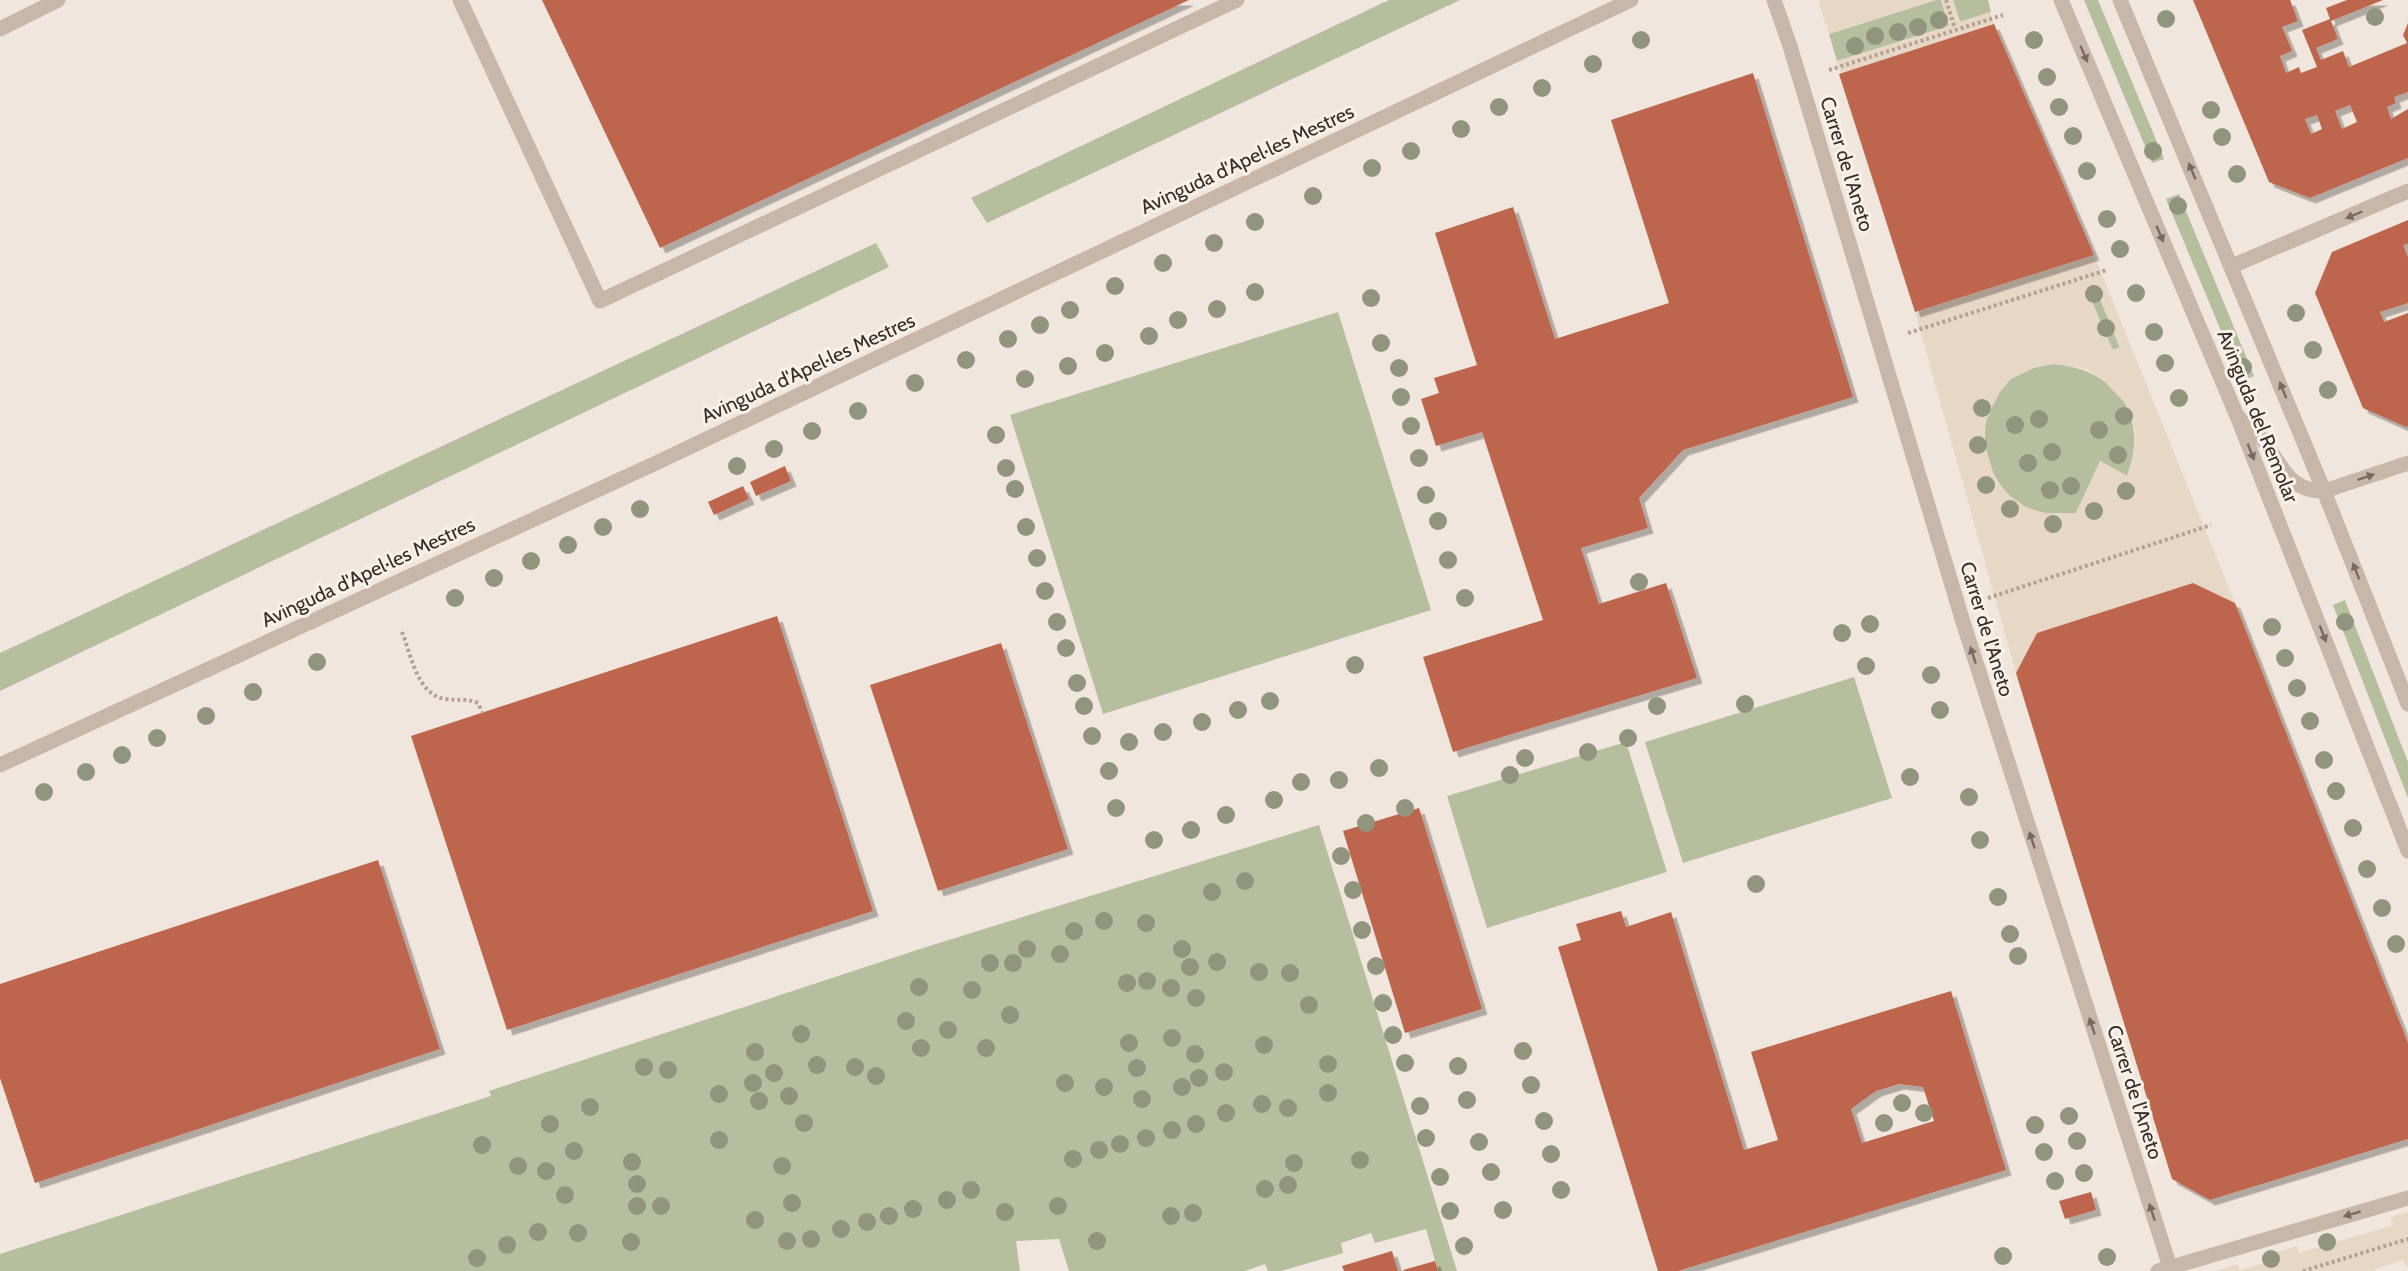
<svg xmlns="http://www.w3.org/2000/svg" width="2408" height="1271" font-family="Cabin,sans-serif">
  <defs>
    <filter id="shadow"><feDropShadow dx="5.5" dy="5.5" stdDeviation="0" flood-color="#0004"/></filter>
  </defs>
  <rect width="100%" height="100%" fill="#f0e6dd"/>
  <path fill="#b5bf9e" d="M1389,0H1460L987,223L971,198Z
    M1936,0H1941L1949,26L1837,61L1829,34Z
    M1953,0H1988L1991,12L1960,22Z
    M2084,0H2098L2164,159L2152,163Z
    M2179,194L2254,376L2242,381L2166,199Z
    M876,243L889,267L0,691V653Z
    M2094,284L2120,348L2112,350L2086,287Z
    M1338,312L1431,610L1103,714L1010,415Z
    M2055,364C2117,370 2150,417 2127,476L2100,461L2076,513C2059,515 2042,515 2026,507C1980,484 1969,411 2012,378C2025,369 2040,366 2055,364Z
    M2345,600L2408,762V798L2333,605Z
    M1854,677L1892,798L1683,863L1645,742Z
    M1626,742L1667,872L1487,928L1447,796Z
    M1319,825L1457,1271H1438L1426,1229L1375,1243L1371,1233L1341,1243L1343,1253L1281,1271H1268L1265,1264L1245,1271H1069L1059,1239L1016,1241L1020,1271H0V1254L491,1096L489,1091L923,948Z"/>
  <path fill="#e7d7c5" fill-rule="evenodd" d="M1818,0H1936L1829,34Z
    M1941,0H1953L1960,22L1990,12L1994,24L1841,74L1837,61L1949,26Z
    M2094,255L2235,603L2193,583L2037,633L2016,673L1915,312ZM2094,284L2120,347L2113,350L2086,288ZM2055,364L2086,369L2101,378L2125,403L2135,428V448L2127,476L2100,461L2076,513H2043L2026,507L2007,494L1995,478L1984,443L1985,424L1992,407L2000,392L2011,379L2038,366Z
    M2408,1212V1266H2406L2404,1260L2375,1269V1271H2216L2237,1264L2240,1270L2275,1260L2273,1253L2297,1246L2299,1253L2393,1225L2391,1217Z"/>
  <path fill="#be654d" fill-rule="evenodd" filter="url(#shadow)" d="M542,0H1189L660,248Z
    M2193,0H2290L2298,21L2282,27L2292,51L2280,56L2286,73L2299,67L2301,73L2317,67L2302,30L2330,19L2326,8L2347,0H2383L2331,21L2338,39L2316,48L2321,60L2343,51L2349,67L2407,43L2403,35L2408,23V92L2394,97L2396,103L2387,107L2391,119L2408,109V158L2310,198L2269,182ZM2350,105L2357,122L2342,129L2335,111ZM2317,115L2322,129L2311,134L2305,119Z
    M1994,24L2094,255L1915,312L1839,74Z
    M1753,73L1853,397L1683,450L1639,498L1648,528L1581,548L1599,604L1666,583L1697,678L1453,752L1423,657L1543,620L1482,432L1436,446L1421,399L1439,393L1434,378L1477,365L1435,233L1513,207L1555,339L1669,303L1611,120Z
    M2408,220V244L2403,245L2408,257V303L2380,312L2384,322L2408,313V426L2406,427L2363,408L2315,293L2332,252Z
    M785,466L791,481L756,496L750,482Z
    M743,486L749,499L714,515L708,502Z
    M2193,583L2235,603L2408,1043V1139L2210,1200L2172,1179L2016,673L2037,633Z
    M777,616L873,911L507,1030L411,736Z
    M1001,643L1068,849L938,891L870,685Z
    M1419,808L1482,1009L1405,1033L1343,831Z
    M378,860L440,1049L35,1183L0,1078V984Z
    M1621,911L1626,927L1671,912L1744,1150L1778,1140L1751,1052L1951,991L2006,1170L1678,1271H1658L1558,947L1581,940L1576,924ZM1899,1084L1923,1087L1934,1121L1862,1143L1851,1109L1876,1091Z
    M2091,1192L2096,1210L2065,1219L2059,1201Z
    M1392,1251L1398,1271H1344L1342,1266Z
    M1435,1261L1438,1271H1404L1403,1270Z"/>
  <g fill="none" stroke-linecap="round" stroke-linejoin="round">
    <path stroke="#b4a094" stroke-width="4" stroke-dasharray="3 3" stroke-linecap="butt" d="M1946,0L1955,29
      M1829,70L2003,15
      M1908,333L2107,270
      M1988,598L2211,525
      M402,632C411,654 417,696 446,699C458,701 466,698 478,703L482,712
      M2303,1271L2408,1239"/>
    <path stroke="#c8b6a9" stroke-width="15" d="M460,0L600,301L1237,0
      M0,29L58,0"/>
    <path stroke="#c8b6a9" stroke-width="15" d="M1774,0L1790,46L1963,622L2170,1267
      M2232,266L2408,191
      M2237,416C2245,423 2255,430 2262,439C2282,464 2287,491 2324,491L2408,463"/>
    <path stroke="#c8b6a9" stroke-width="15" d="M2061,0L2237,416L2408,851
      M2120,0L2324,491L2408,704
      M0,765L656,463L1631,0
      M2158,1271L2408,1198"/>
  </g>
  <g fill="#92957d">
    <circle cx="2375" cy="17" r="9"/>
    <circle cx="2166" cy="19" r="9"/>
    <circle cx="1939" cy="20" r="9"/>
    <circle cx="1918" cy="27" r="9"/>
    <circle cx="1898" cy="32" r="9"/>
    <circle cx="1875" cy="36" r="9"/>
    <circle cx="1641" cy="40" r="9"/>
    <circle cx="2034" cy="40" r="9"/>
    <circle cx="1855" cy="46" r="9"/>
    <circle cx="1593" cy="64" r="9"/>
    <circle cx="2047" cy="77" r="9"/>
    <circle cx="1542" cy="88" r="9"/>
    <circle cx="1499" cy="107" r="9"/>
    <circle cx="2059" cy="107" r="9"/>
    <circle cx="2211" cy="110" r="9"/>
    <circle cx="1461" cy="129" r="9"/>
    <circle cx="2073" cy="136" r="9"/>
    <circle cx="2222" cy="137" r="9"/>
    <circle cx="1411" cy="151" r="9"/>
    <circle cx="2153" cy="151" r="9"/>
    <circle cx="1372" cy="168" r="9"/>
    <circle cx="2087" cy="171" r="9"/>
    <circle cx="2237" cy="174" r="9"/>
    <circle cx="1313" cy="196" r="9"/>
    <circle cx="2178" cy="206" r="9"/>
    <circle cx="2107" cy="219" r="9"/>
    <circle cx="1255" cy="222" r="9"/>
    <circle cx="1214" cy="243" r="9"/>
    <circle cx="2120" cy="249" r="9"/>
    <circle cx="1163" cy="263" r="9"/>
    <circle cx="1115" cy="286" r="9"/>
    <circle cx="1255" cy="292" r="9"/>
    <circle cx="2136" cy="293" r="9"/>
    <circle cx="2094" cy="294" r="9"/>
    <circle cx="1371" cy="298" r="9"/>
    <circle cx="1217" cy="309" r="9"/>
    <circle cx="1070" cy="310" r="9"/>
    <circle cx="2296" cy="313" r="9"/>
    <circle cx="1178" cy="320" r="9"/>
    <circle cx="1040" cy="325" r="9"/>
    <circle cx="2106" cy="328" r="9"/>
    <circle cx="2154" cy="332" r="9"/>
    <circle cx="1149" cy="336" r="9"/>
    <circle cx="1008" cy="339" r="9"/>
    <circle cx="1381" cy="343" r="9"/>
    <circle cx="2313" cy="350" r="9"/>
    <circle cx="1105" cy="353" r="9"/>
    <circle cx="966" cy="360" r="9"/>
    <circle cx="2165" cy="363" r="9"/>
    <circle cx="1068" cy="366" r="9"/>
    <circle cx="2243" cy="367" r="9"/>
    <circle cx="1399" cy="368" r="9"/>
    <circle cx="1025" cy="379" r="9"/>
    <circle cx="915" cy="383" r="9"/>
    <circle cx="2328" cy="390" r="9"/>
    <circle cx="1401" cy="397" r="9"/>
    <circle cx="2179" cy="398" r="9"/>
    <circle cx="1982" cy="408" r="9"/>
    <circle cx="858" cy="411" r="9"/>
    <circle cx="2124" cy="416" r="9"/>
    <circle cx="2039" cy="419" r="9"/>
    <circle cx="2015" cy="425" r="9"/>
    <circle cx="1411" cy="426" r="9"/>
    <circle cx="2099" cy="430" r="9"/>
    <circle cx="812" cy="431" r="9"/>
    <circle cx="996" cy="435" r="9"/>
    <circle cx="1978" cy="445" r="9"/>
    <circle cx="774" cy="449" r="9"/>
    <circle cx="2052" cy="452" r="9"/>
    <circle cx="2118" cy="455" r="9"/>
    <circle cx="1419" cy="458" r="9"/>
    <circle cx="2028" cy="463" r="9"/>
    <circle cx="737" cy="466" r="9"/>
    <circle cx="1006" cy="468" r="9"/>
    <circle cx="1986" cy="485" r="9"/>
    <circle cx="2071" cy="486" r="9"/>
    <circle cx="1015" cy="489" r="9"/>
    <circle cx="2050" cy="490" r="9"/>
    <circle cx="2126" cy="491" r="9"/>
    <circle cx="1426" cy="495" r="9"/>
    <circle cx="640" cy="509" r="9"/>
    <circle cx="2010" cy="509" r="9"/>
    <circle cx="2094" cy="511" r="9"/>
    <circle cx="1438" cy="521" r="9"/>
    <circle cx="2053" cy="524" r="9"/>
    <circle cx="603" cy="527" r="9"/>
    <circle cx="1026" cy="527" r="9"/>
    <circle cx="568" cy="545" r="9"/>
    <circle cx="1037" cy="558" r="9"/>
    <circle cx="1448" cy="560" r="9"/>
    <circle cx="531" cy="561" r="9"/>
    <circle cx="494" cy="578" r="9"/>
    <circle cx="1639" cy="582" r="9"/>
    <circle cx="1045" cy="591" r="9"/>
    <circle cx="455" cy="598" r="9"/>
    <circle cx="1465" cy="598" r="9"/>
    <circle cx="1057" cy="622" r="9"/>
    <circle cx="2345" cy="622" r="9"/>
    <circle cx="1870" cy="624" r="9"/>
    <circle cx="2272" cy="627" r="9"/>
    <circle cx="1842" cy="633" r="9"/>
    <circle cx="1066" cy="648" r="9"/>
    <circle cx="2285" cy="658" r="9"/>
    <circle cx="317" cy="662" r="9"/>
    <circle cx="1355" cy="665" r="9"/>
    <circle cx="1866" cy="666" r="9"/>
    <circle cx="1931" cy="675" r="9"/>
    <circle cx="1077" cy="683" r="9"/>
    <circle cx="2297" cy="688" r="9"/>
    <circle cx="253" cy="692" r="9"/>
    <circle cx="1270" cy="701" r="9"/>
    <circle cx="1745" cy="704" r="9"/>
    <circle cx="1084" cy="706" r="9"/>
    <circle cx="1657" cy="706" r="9"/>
    <circle cx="1238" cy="710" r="9"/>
    <circle cx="1940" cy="710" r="9"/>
    <circle cx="206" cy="716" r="9"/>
    <circle cx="2310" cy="721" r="9"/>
    <circle cx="1202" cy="722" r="9"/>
    <circle cx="1163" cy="732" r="9"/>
    <circle cx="1092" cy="736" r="9"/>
    <circle cx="157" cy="738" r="9"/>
    <circle cx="1628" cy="738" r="9"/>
    <circle cx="1129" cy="742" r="9"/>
    <circle cx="1588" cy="752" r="9"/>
    <circle cx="122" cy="755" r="9"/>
    <circle cx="1525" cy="758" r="9"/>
    <circle cx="2324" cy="760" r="9"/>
    <circle cx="1379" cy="768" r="9"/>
    <circle cx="1109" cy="771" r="9"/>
    <circle cx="86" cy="772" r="9"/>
    <circle cx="1510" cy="775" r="9"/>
    <circle cx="1910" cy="777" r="9"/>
    <circle cx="1339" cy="780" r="9"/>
    <circle cx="1301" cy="782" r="9"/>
    <circle cx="2336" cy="791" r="9"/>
    <circle cx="44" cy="792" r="9"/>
    <circle cx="1969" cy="797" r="9"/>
    <circle cx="1274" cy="800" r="9"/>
    <circle cx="1116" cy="808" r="9"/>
    <circle cx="1405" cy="808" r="9"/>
    <circle cx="1226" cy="815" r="9"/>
    <circle cx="1366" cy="823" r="9"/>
    <circle cx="2353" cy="828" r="9"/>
    <circle cx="1191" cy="830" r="9"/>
    <circle cx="1154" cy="840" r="9"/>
    <circle cx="1980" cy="840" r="9"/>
    <circle cx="1341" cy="856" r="9"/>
    <circle cx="2367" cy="869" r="9"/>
    <circle cx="1245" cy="881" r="9"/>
    <circle cx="1756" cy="884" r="9"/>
    <circle cx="1353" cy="890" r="9"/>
    <circle cx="1212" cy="892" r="9"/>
    <circle cx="1998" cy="897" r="9"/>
    <circle cx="2382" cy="908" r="9"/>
    <circle cx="1104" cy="921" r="9"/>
    <circle cx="1146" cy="923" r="9"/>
    <circle cx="1362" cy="930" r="9"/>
    <circle cx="1074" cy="931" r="9"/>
    <circle cx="2010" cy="934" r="9"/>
    <circle cx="2396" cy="944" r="9"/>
    <circle cx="1027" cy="949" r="9"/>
    <circle cx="1182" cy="949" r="9"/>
    <circle cx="1060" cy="954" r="9"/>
    <circle cx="2018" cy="956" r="9"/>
    <circle cx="1217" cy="962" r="9"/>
    <circle cx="990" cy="963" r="9"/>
    <circle cx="1013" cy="963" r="9"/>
    <circle cx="1376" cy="966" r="9"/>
    <circle cx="1190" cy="967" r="9"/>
    <circle cx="1259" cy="972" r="9"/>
    <circle cx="1290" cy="973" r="9"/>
    <circle cx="1147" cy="981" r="9"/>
    <circle cx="1127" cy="983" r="9"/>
    <circle cx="919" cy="987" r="9"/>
    <circle cx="1171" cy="988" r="9"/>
    <circle cx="972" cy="990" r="9"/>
    <circle cx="1196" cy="998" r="9"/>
    <circle cx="1383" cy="1003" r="9"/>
    <circle cx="1309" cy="1005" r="9"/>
    <circle cx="1010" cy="1015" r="9"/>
    <circle cx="906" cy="1021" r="9"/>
    <circle cx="948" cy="1030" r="9"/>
    <circle cx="801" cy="1034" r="9"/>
    <circle cx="1393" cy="1035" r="9"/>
    <circle cx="1172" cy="1038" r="9"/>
    <circle cx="1129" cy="1043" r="9"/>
    <circle cx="1264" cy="1045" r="9"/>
    <circle cx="921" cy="1048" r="9"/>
    <circle cx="986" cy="1048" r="9"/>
    <circle cx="1523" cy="1051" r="9"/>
    <circle cx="755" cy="1052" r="9"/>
    <circle cx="1195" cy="1054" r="9"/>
    <circle cx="1405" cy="1063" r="9"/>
    <circle cx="1328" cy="1064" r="9"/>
    <circle cx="817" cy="1065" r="9"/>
    <circle cx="1458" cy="1066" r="9"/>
    <circle cx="644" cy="1067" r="9"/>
    <circle cx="855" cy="1067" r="9"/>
    <circle cx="1137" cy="1068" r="9"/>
    <circle cx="668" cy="1070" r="9"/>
    <circle cx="1224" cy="1072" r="9"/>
    <circle cx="774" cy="1073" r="9"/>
    <circle cx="876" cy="1076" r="9"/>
    <circle cx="1199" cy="1078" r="9"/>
    <circle cx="753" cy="1083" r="9"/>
    <circle cx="1065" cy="1083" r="9"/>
    <circle cx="1531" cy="1085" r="9"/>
    <circle cx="1104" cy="1087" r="9"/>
    <circle cx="1182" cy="1087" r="9"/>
    <circle cx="1328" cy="1093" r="9"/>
    <circle cx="719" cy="1094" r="9"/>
    <circle cx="789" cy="1096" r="9"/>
    <circle cx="1142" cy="1099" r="9"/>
    <circle cx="1467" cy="1100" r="9"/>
    <circle cx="759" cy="1101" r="9"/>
    <circle cx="1902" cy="1103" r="9"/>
    <circle cx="1262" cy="1104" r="9"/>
    <circle cx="1420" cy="1106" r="9"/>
    <circle cx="590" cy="1107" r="9"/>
    <circle cx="1288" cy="1108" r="9"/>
    <circle cx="1226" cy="1113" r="9"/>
    <circle cx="1924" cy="1113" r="9"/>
    <circle cx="2069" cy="1116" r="9"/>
    <circle cx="1544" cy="1121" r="9"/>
    <circle cx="804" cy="1123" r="9"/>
    <circle cx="1884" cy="1123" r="9"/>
    <circle cx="550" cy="1124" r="9"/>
    <circle cx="1196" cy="1124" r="9"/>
    <circle cx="2035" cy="1125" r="9"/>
    <circle cx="1172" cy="1130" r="9"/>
    <circle cx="1146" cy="1138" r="9"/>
    <circle cx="1426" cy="1138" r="9"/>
    <circle cx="719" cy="1140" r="9"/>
    <circle cx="2077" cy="1141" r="9"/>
    <circle cx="1479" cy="1142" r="9"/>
    <circle cx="1120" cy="1144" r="9"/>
    <circle cx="482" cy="1145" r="9"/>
    <circle cx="1099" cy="1150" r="9"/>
    <circle cx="574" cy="1151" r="9"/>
    <circle cx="2044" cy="1152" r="9"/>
    <circle cx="1551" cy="1154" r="9"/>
    <circle cx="1073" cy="1159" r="9"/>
    <circle cx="1360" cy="1160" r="9"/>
    <circle cx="632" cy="1162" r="9"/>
    <circle cx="1294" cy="1163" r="9"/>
    <circle cx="518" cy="1166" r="9"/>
    <circle cx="782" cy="1166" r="9"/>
    <circle cx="546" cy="1171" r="9"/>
    <circle cx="1491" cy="1172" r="9"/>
    <circle cx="2084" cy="1173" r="9"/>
    <circle cx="1440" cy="1177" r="9"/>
    <circle cx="2055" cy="1181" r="9"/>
    <circle cx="637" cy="1184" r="9"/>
    <circle cx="1288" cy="1185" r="9"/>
    <circle cx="1265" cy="1189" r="9"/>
    <circle cx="971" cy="1190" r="9"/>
    <circle cx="1561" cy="1190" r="9"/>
    <circle cx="565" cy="1195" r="9"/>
    <circle cx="947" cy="1200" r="9"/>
    <circle cx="792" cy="1203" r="9"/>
    <circle cx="637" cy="1206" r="9"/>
    <circle cx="661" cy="1206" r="9"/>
    <circle cx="1058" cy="1206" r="9"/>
    <circle cx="913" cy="1209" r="9"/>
    <circle cx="1503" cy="1210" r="9"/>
    <circle cx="1450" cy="1211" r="9"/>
    <circle cx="1005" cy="1212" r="9"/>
    <circle cx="1193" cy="1213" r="9"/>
    <circle cx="889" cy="1216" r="9"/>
    <circle cx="1171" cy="1216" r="9"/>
    <circle cx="755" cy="1220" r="9"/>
    <circle cx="867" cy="1222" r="9"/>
    <circle cx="841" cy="1229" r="9"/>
    <circle cx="538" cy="1232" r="9"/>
    <circle cx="578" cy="1233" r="9"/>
    <circle cx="811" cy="1239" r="9"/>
    <circle cx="787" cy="1241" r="9"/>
    <circle cx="1097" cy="1241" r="9"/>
    <circle cx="631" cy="1242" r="9"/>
    <circle cx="2327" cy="1242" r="9"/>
    <circle cx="507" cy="1245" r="9"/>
    <circle cx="1464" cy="1246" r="9"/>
    <circle cx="2003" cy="1256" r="9"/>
    <circle cx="2107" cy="1257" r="9"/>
    <circle cx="477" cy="1258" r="9"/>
    <circle cx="2271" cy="1259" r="9"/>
  </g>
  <defs><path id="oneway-solid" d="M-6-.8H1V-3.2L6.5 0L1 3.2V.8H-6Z" transform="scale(1.5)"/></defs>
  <g fill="#786a63">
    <use href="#oneway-solid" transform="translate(2084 54) rotate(67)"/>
    <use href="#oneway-solid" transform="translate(2192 171) rotate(-113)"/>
    <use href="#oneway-solid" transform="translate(2354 215) rotate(157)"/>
    <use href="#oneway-solid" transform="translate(2160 234) rotate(67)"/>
    <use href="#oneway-solid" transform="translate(2283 390) rotate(-112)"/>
    <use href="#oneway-solid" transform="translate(2251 452) rotate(68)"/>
    <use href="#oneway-solid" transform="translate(2366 477) rotate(-18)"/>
    <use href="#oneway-solid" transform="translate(2356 571) rotate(-111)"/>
    <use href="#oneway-solid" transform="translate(2323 634) rotate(69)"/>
    <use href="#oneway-solid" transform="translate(1973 655) rotate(-108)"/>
    <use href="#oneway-solid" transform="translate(2032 840) rotate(-108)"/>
    <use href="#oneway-solid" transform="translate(2092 1026) rotate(-108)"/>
    <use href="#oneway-solid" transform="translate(2152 1212) rotate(-108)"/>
    <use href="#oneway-solid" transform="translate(2352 1214) rotate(164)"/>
  </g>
  <g text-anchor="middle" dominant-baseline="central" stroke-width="6" stroke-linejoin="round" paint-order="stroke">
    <g font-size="20" fill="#362c29" stroke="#f8f1e9">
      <text transform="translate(1247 159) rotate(-25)">Avinguda d'Apel·les Mestres</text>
      <text transform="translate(1847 164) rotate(73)">Carrer de l'Aneto</text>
      <text transform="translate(808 368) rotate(-25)">Avinguda d'Apel·les Mestres</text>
      <text transform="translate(2258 416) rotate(68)">Avinguda del Remolar</text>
      <text transform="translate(368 572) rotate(-25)">Avinguda d'Apel·les Mestres</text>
      <text transform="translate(1987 629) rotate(73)">Carrer de l'Aneto</text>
      <text transform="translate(2135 1092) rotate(72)">Carrer de l'Aneto</text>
    </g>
  </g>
</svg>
